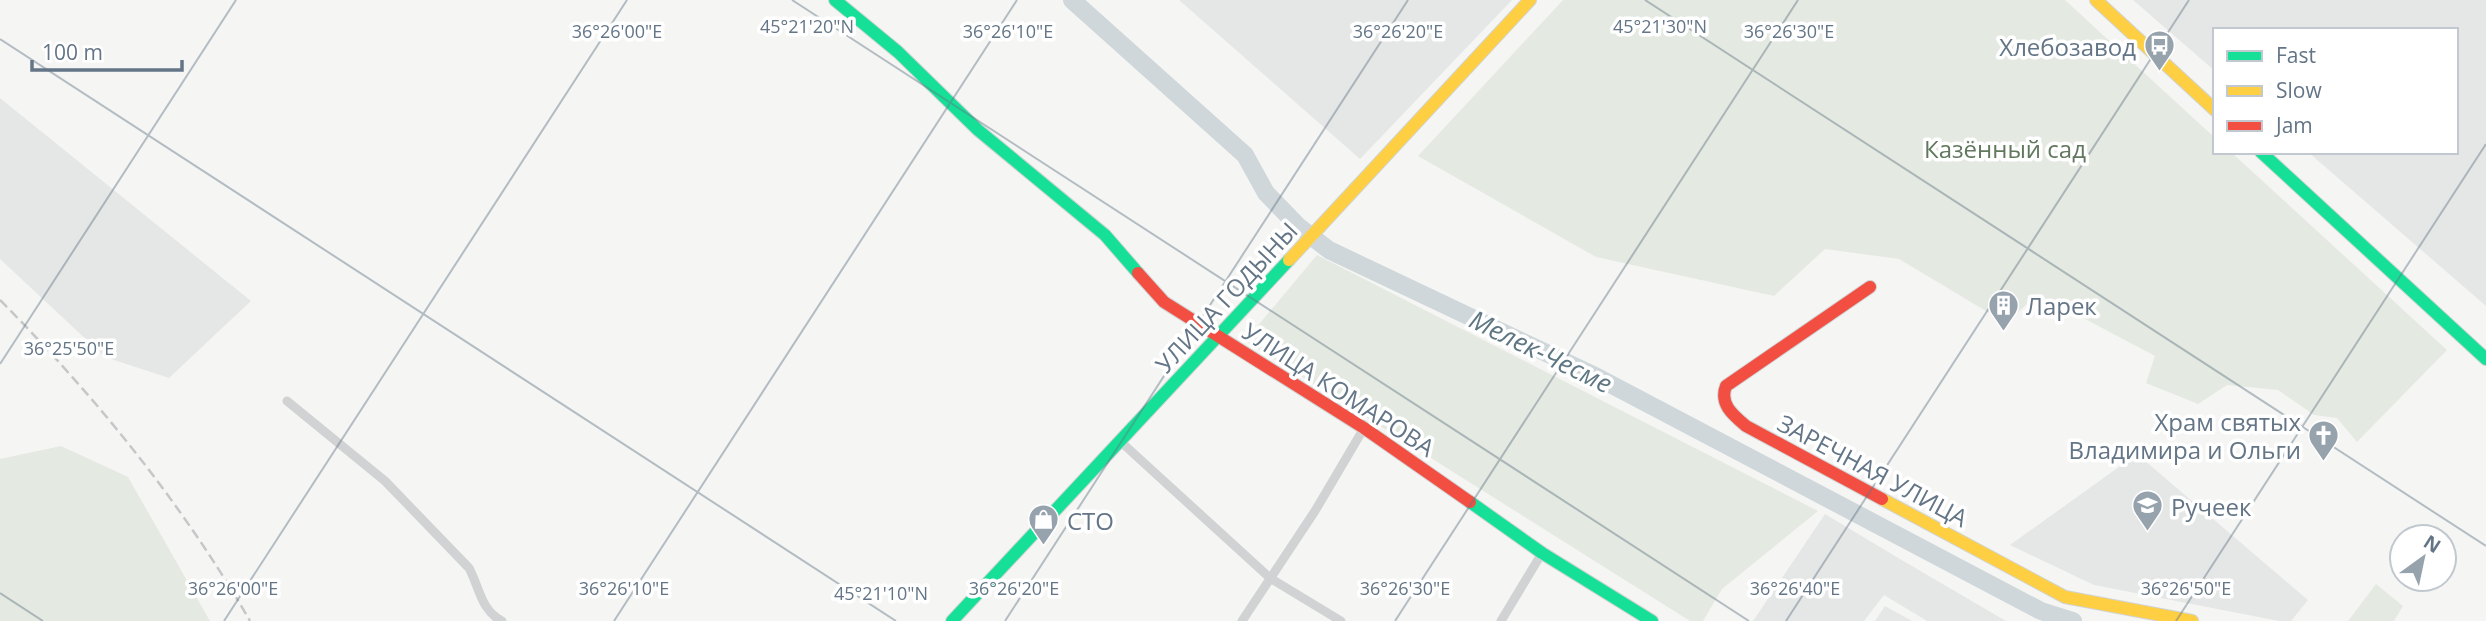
<svg xmlns="http://www.w3.org/2000/svg" width="2486" height="621" font-family="'Open Sans',sans-serif">
  <rect width="100%" height="100%" fill="#f5f6f4"/>
  <path fill="#e5e7e6" d="M1179,0H1512L1360,159Z
    M2133,0H2486V306L2308,152H2456V30H2215V71Z
    M0,98L251,301L169,378L105,357L0,259Z
    M2137,454L2308,600L2291,621H2279L2094,585L2010,545Z
    M1825,514L1900,559L2006,621H1927L1884,595L1864,621H1753Z
    M1885,606L1912,621H1875Z"/>
  <path fill="#e4e9e2" d="M1563,0H2065L2215,138V152H2231L2447,350L2357,442L2337,418L2314,415L2278,390L2227,385L2198,404L2146,383L2155,356L2038,294L2006,323L1899,259L1825,249L1774,296L1596,257L1418,156Z
    M1317,255L1818,511L1722,589L1703,621H1690L1245,341Z
    M61,446L128,477L210,621H0V459Z
    M2376,584L2403,606L2394,621H2348Z"/>
  <g fill="none" stroke-linecap="round" stroke-linejoin="round">
    <path stroke="#cfd7da" stroke-width="18" d="M1072,0L1245,155L1266,193L1298,226L1329,250L1597,377L2041,611L2073,621"/>
    <defs>
      <path id="fast" d="M835,0L898,52L978,130L1105,235L1138,273
        M2261,152L2486,359
        M1470,502L1542,553L1652,621
        M952,621L1289,260"/>
      <path id="slow" d="M2096,0L2215,110
        M1289,260L1530,0
        M1882,499L2065,597L2192,621"/>
      <path id="jam" d="M1138,273L1164,302L1364,428L1470,502
        M1870,287L1726,386C1719,404 1733,415 1746,426L1882,499"/>
    </defs>
    <use href="#fast" stroke="#d0d3d4" stroke-width="14"/>
    <use href="#slow" stroke="#d0d3d4" stroke-width="14"/>
    <use href="#jam" stroke="#d0d3d4" stroke-width="14"/>
    <path stroke="#d1d2d3" stroke-width="9" d="M287,401L385,481L469,568C479,586 481,611 502,621
      M1121,442L1270,578L1341,621
      M1242,621L1315,511L1364,428
      M1501,621L1542,553"/>
    <use href="#fast" stroke="#16e098" stroke-width="12"/>
    <use href="#slow" stroke="#ffcf43" stroke-width="12"/>
    <use href="#jam" stroke="#f24e42" stroke-width="12"/>
    <path stroke="#c6c7c8" stroke-width="2.5" stroke-dasharray="10 5" stroke-linecap="butt" d="M0,300C96,397 182,503 250,621"/>
  </g>
  <path fill="none" stroke="#637586" stroke-width="2" stroke-opacity="0.45" d="M792,0L1749,621M1645,0L2486,546M0,39L896,621M0,364L236,0M0,593L43,621M224,621L627,0M614,621L1017,0M1005,621L1408,0M1395,621L1798,0M1786,621L2189,0M2176,621L2486,144"/>
  <defs>
    <symbol id="bus-pin" viewBox="-11 -11 22 30"><path d="M0 17L-7.5 6A9.5 9.5 0 1 1 7.5 6Z" fill="#96a2ac" stroke="#fff"/><path d="M-5-6H5V4H4V6H2V4H-2V6H-4V4H-5ZM-3.5-4V0h7V-4ZM-3.5 1.2v1.5H-2V1.2ZM2 1.2v1.5H3.5V1.2Z" fill="#fff"/></symbol>
    <symbol id="building-pin" viewBox="-11 -11 22 30"><path d="M0 17L-7.5 6A9.5 9.5 0 1 1 7.5 6Z" fill="#96a2ac" stroke="#fff"/><path d="M-4-6H4V6H1V3H-1V6H-4ZM-2.5-4.3h1.7v1.8h-1.7ZM.8-4.3h1.7v1.8H.8ZM-2.5-1h1.7V.8h-1.7ZM.8-1h1.7V.8H.8Z" fill="#fff"/></symbol>
    <symbol id="church-pin" viewBox="-11 -11 22 30"><path d="M0 17L-7.5 6A9.5 9.5 0 1 1 7.5 6Z" fill="#96a2ac" stroke="#fff"/><path d="M-1.2-6h2.4v3.5h3.3v2.4h-3.3V6h-2.4V-.1h-3.3v-2.4h3.3Z" fill="#fff"/></symbol>
    <symbol id="school-pin" viewBox="-11 -11 22 30"><path d="M0 17L-7.5 6A9.5 9.5 0 1 1 7.5 6Z" fill="#96a2ac" stroke="#fff"/><path d="M0-5L7-2L0 1L-7-2ZM-4 1L0 2.5L4 1V4Q0 6-4 4Z" fill="#fff"/></symbol>
    <symbol id="shop-pin" viewBox="-11 -11 22 30"><path d="M0 17L-7.5 6A9.5 9.5 0 1 1 7.5 6Z" fill="#96a2ac" stroke="#fff"/><path d="M-5-2.5h2.3a2.7 3.5 0 0 1 5.4 0H5L5.5 6h-11ZM-1.5-2.5h3a1.5 2.3 0 0 0-3 0Z" fill="#fff"/></symbol>
  </defs>
  <g fill-rule="evenodd">
    <use href="#bus-pin" x="2142" y="28" width="35" height="47"/>
    <use href="#building-pin" x="1986" y="288" width="35" height="47"/>
    <use href="#church-pin" x="2306" y="418" width="35" height="47"/>
    <use href="#school-pin" x="2130" y="488" width="35" height="47"/>
    <use href="#shop-pin" x="1026" y="502" width="35" height="47"/>
  </g>
  <g text-anchor="middle" dominant-baseline="central" stroke-width="7" stroke-linejoin="round" paint-order="stroke">
    <g font-size="24" fill="#637586" stroke="#fff" text-anchor="start">
      <text x="2136" y="46" text-anchor="end">Хлебозавод</text>
      <text x="2026" y="305">Ларек</text>
      <text x="2301" y="421" text-anchor="end">Храм святых<tspan x="2301" dy="28">Владимира и Ольги</tspan></text>
      <text x="2171" y="506">Ручеек</text>
      <text x="1067" y="520">СТО</text>
    </g>
    <g font-size="24" fill="#62785e" stroke="#fff">
      <text x="2005" y="148">Казённый сад</text>
    </g>
    <g font-size="24" fill="#637586" stroke="#fff">
      <text transform="translate(1226 297) rotate(-47)">УЛИЦА ГОДЫНЫ</text>
      <text transform="translate(1339 389) rotate(33)">УЛИЦА КОМАРОВА</text>
      <text transform="translate(1873 470) rotate(28)">ЗАРЕЧНАЯ УЛИЦА</text>
    </g>
    <g font-size="26" font-style="italic" fill="#5f7783" stroke="#fff">
      <text transform="translate(1541 351) rotate(26)">Мелек-Чесме</text>
    </g>
  </g>
  <g font-size="18" text-anchor="middle" fill="#637586" stroke="#fff" stroke-width="7" stroke-linejoin="round" paint-order="stroke">
    <text x="807" y="33">45°21'20"N</text>
    <text x="1660" y="33">45°21'30"N</text>
    <text x="1789" y="38">36°26'30"E</text>
    <text x="617" y="38">36°26'00"E</text>
    <text x="1008" y="38">36°26'10"E</text>
    <text x="1398" y="38">36°26'20"E</text>
    <text x="69" y="355">36°25'50"E</text>
    <text x="233" y="595">36°26'00"E</text>
    <text x="624" y="595">36°26'10"E</text>
    <text x="1014" y="595">36°26'20"E</text>
    <text x="1405" y="595">36°26'30"E</text>
    <text x="1795" y="595">36°26'40"E</text>
    <text x="2186" y="595">36°26'50"E</text>
    <text x="881" y="600">45°21'10"N</text>
  </g>
  <rect x="2213" y="28" width="245" height="126" fill="#ffffff" stroke="#c1c8cf" stroke-width="2"/>
  <rect x="2227" y="51" width="35" height="10" fill="#16e098" stroke="#c1c8cf" stroke-width="2"/>
  <text x="2276" y="63" font-size="21" fill="#637586">Fast</text>
  <rect x="2227" y="86" width="35" height="10" fill="#ffcf43" stroke="#c1c8cf" stroke-width="2"/>
  <text x="2276" y="98" font-size="21" fill="#637586">Slow</text>
  <rect x="2227" y="121" width="35" height="10" fill="#f24e42" stroke="#c1c8cf" stroke-width="2"/>
  <text x="2276" y="133" font-size="21" fill="#637586">Jam</text>
  <g transform="translate(2423 558) rotate(33)"><circle r="33" fill="#ffffff" stroke="#c1c8cf" stroke-width="2"/>
  <path d="M0-5L12 26L0 18L-12 26Z" fill="#96a2ac"/>
  <text y="-10" font-size="19" font-weight="bold" text-anchor="middle" fill="#637586">N</text>
  </g>
  <path d="M32 60v10h150v-10" fill="none" stroke="#637586" stroke-width="3.5"/>
  <text x="42" y="60" font-size="21" fill="#637586" stroke="#ffffff" stroke-width="5" paint-order="stroke">100 m</text>
</svg>
